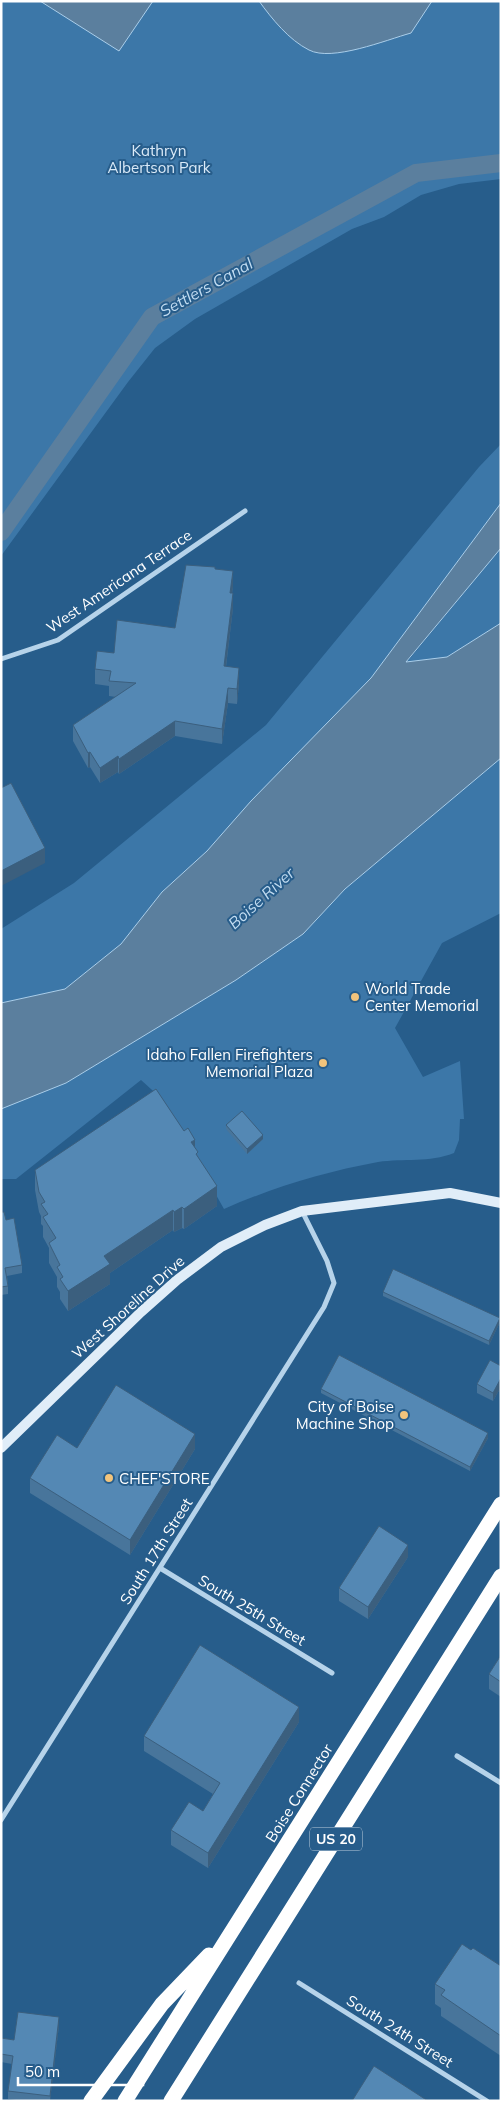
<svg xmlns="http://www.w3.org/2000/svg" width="502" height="2102" font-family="Mulish,sans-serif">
  <rect width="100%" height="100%" fill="#275d8b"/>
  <path fill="#3c77a8" d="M1,1H501V179L459,184L421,195L384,217L352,229L195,319L155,348L128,382L1,556Z
    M501,444V503L371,678L207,851L162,892L121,944L65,989L1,1003V929L74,883L266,725L479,467Z
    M501,548V623L447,657L406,663Z
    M501,758V913L442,943L395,1028L423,1077L460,1061L464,1119H460L459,1140L454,1153C429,1163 404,1158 378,1162C324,1172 274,1187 224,1209L162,1099L141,1080L16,1179H1V1108L66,1083L236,980L303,934L345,889Z"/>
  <path fill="#5b7f9e" stroke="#aaceea" d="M40,1H153L119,51Z
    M259,1H432L411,33C386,40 332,62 309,50C289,40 272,19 259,1Z
    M501,503V548L406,662L447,657L501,623V758L345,889L303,934L236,980L66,1083L1,1109V1003L65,989L121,944L162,892L207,851L251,801L371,678Z"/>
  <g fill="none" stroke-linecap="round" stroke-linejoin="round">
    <path stroke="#5b7f9e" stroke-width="18" d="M1,532L152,317L416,173L501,163"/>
    <path stroke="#b6d3ea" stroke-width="5" d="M1,659L58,640L245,511
      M160,1568L332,1673
      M457,1756L501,1783
      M1,1820L324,1307L334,1283L327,1261L302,1211
      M299,1983L487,2101"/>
    <path stroke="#e0edf8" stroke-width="10" d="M1,1448L141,1312L177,1280L221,1247L265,1225L302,1211L450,1193L501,1203"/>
    <path stroke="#fff" stroke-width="15" d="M91,2101L162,2004L209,1955
      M125,2101L501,1504
      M171,2101L501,1576"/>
  </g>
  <path fill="#48759b" d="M215,569L233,587L232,593L233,608L226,667L239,683L237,704L228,703L222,744L175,736L119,774L118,772L100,783L90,767L88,768L73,741V725L116,697L109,696V686L95,684V669L114,653L175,628Z
    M226,1125L263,1139L247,1154L226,1129Z
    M184,1131L195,1148L217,1206L184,1229L182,1228L174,1232L173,1230L110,1273V1284L68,1311L60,1299V1292L57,1287V1277L49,1263V1248L43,1237V1226L41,1224V1216L39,1212L35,1190V1170Z
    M1,1212L6,1220L22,1265V1273L7,1276L8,1286V1294L1,1295Z
    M383,1292L500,1322L489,1345L383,1296Z
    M501,1366V1387L493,1401L477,1393V1384Z
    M321,1389L488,1438L470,1471L321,1393Z
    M77,1448L195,1449L130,1555L30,1493V1478Z
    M408,1557L368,1619L339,1601V1588Z
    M501,1655V1697L489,1689V1674Z
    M299,1722L208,1868L171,1845V1830L203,1811L213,1794L144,1751V1736Z
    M471,1950L501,1966V2056L441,2016V2008L435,2004V1984Z
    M59,2025L50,2101H24L8,2099V2091L12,2064L1,2062V2038L14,2040Z"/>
  <path fill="#3b5f7e" d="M233,571V587L230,608V593Z
    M233,593V608L224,682V666Z
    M239,668V683L237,704V689Z
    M228,688V703L222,744V729Z
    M175,721V736L119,774V759Z
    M90,752V767L88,768V753Z
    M118,756V772L100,783V768Z
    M45,848V863L1,886V871Z
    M263,1135V1139L247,1154V1149Z
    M195,1140V1160L191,1142Z
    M217,1186V1206L184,1229V1209Z
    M182,1207V1228L174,1232V1212Z
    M173,1210V1230L110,1273V1284L68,1311V1291L104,1256Z
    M500,1318V1322L489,1345V1341Z
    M501,1378V1387L493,1401V1393Z
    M488,1433V1438L470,1471V1467Z
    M195,1434V1449L130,1555V1540Z
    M408,1545V1557L368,1619V1607Z
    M299,1707V1722L208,1868V1853Z
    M59,2017V2025L50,2101V2096Z"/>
  <path fill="#5488b4" stroke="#3b5f7e" d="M186,565L215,567V569L233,571L230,593H233L224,666L239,668L237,689L228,688L222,729L175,721L119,759L118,756L100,768L90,752L88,753L73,725L136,683L109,681L111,671L95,669L97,651L114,653L117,620L175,628Z
    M11,783L45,848L1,871V788Z
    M156,1089L184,1131L188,1128L195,1140L191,1142L198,1152L196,1154L217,1186L184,1209L182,1207L174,1212L173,1210L104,1256L110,1264L68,1291L60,1279L63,1277L57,1267L60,1265L49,1243L56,1238L43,1217L48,1214L41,1204L45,1202L39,1192L35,1170Z
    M242,1111L263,1135L247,1149L226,1125Z
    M1,1212H4L6,1220L14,1218L22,1265L5,1268L8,1286L1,1287Z
    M393,1269L500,1318L489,1341L383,1292Z
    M339,1355L488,1433L470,1467L321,1389Z
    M490,1360L501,1366V1378L493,1393L477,1384Z
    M116,1385L195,1434L130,1540L30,1478L57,1435L77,1448Z
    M379,1526L408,1545L368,1607L339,1588Z
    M200,1645L299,1707L208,1853L171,1830L189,1802L203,1811L220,1783L144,1736Z
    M501,1655V1682L489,1674Z
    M462,1944L471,1950L473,1948L501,1966V2036L441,1995L445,1990L435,1984Z
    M18,2012L59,2017L50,2096L8,2091L13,2056L1,2054V2038L14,2040Z
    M374,2066L428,2101H352Z"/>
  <g fill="#f2c47c" stroke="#275d8b" stroke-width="2">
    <circle cx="355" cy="997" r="5"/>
    <circle cx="323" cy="1063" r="5"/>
    <circle cx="404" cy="1415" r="5"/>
    <circle cx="109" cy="1478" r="5"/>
  </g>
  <g text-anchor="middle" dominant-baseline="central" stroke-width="4" stroke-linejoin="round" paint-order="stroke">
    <rect fill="#275d8b" stroke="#becedc" stroke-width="1" x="310" y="1827.5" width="52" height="23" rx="4"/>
    <g font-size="14" font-weight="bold" fill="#fff">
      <text x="336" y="1839">US 20</text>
    </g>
    <g font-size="15" fill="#daeaf8" stroke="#275d8b">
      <text x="159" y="150">Kathryn<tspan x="159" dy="17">Albertson Park</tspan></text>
    </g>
    <g font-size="15" fill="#fff" stroke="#275d8b">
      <text transform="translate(119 581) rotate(-34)">West Americana Terrace</text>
      <text transform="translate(128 1307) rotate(-42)">West Shoreline Drive</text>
      <text transform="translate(156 1551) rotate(-58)">South 17th Street</text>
      <text transform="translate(252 1610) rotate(31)">South 25th Street</text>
      <text transform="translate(299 1793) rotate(-58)">Boise Connector</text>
      <text transform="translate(400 2031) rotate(32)">South 24th Street</text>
    </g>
    <g font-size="15" fill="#fff" stroke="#275d8b" text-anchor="start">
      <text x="365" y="988">World Trade<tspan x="365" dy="17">Center Memorial</tspan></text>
      <text x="313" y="1054" text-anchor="end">Idaho Fallen Firefighters<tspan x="313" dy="17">Memorial Plaza</tspan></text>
      <text x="394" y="1406" text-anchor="end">City of Boise<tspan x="394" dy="17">Machine Shop</tspan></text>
      <text x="119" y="1478">CHEF'STORE</text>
    </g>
    <g font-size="16" font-style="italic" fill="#c2dcf1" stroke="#275d8b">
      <text transform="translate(206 287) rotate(-29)">Settlers Canal</text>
      <text transform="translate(261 898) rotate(-42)">Boise River</text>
    </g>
  </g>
  <rect width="502" height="2102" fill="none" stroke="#ffffff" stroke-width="5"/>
  <path d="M18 2077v8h125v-8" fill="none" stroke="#ffffff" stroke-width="2.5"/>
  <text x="25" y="2077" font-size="15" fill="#ffffff" stroke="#275d8b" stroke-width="4" paint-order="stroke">50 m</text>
</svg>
